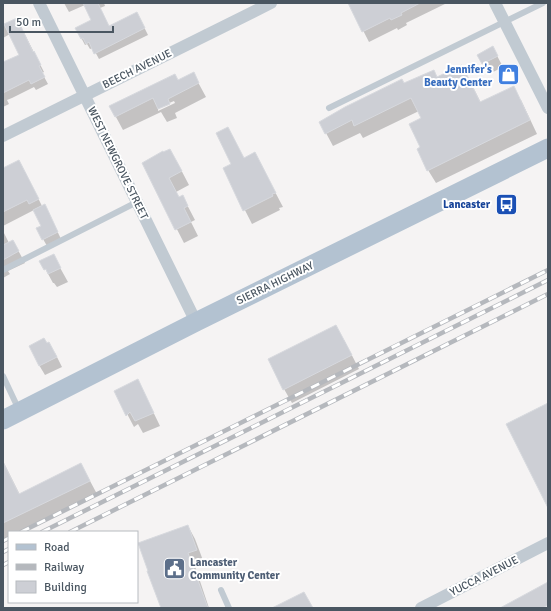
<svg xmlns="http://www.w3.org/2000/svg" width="551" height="611" font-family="Signika,sans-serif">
  <rect width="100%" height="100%" fill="#f5f3f3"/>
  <path fill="#0003" fill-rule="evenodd" d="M64,3H104L105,6L100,8L109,27L140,19L148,35L99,59L93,48L90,49L87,44L85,45L76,28L92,20L85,5L69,12Z
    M349,3H447L406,23L407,25L398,30L397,28L369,42Z
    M17,19L44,72L42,73L48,84L36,90L34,87L12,98L7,100L9,104L3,107V64L20,55L10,34L3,38V23L4,25Z
    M493,48L503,67L489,74L478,55Z
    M193,73L206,97L175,113L177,118L167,122L161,112L123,130L110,106L178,81ZM174,101L175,103L158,111V108Z
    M437,78L469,79L481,103L521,100L537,134L436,183L428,170L422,148L423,118L419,111L363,138L360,133L333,146L326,133L404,84Z
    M228,128L244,159L255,154L283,207L279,208L280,210L252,224L224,169L233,165Z
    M143,163L178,164L189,185L176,192L179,198L183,197L195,220L191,222L198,236L184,243Z
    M3,169L25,172L42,206L48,212L61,239L47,246L43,239L42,226L34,210L3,226Z
    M3,231L9,243L13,241L25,263L8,271L10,274L3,278Z
    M53,255L68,282L57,287L54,283H53L41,261Z
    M344,340L359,369L292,403L284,389Z
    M55,353L62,367L45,375L39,365Z
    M115,391L144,393L160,426L143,433L138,424L134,427Z
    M3,461L20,495L81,464L97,494L20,532H9V538L3,541Z
    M188,526L195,539L204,563L195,566L209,608H161Z"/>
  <path fill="#cdcfd5" stroke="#d7d9de" d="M83,3H98L109,26L137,12L145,28L94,54L89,42L86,44L83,38L81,39L75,28L91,20Z
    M348,3H420L401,13L402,15L391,20L390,18L362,32Z
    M17,18L33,52L34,51L41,65L39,66L45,77L31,84L29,80L3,93V62L19,55L4,24Z
    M493,46L498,56L482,64L477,55Z
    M462,65L480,102L514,86L530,120L427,171L417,149L420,147L409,124L421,118L411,98L354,126L352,120L325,134L319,122L345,107L402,79L404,83L434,70L437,77Z
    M194,72L199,83L168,99L170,104L158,109L153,98L115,117L109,106L175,74L178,80Z
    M228,127L244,158L255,152L276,193L272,194L273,196L243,211L223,168L231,164L216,133Z
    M170,149L182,171L169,178L179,197L183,195L188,206L184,208L191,222L175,230L142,163L163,151V152Z
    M19,160L39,199L29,204L27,200L3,212V168Z
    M45,204L58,232L42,240L36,228L41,226L33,210Z
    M13,240L19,251L3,260V245Z
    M54,254L61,268L48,274L46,269L44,270L39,261Z
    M336,325L352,355L283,390L268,359Z
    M44,338L47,343L49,342L57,357L39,366L29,346Z
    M138,379L154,413L135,421L130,412L126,416L114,391Z
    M548,403V508L506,424Z
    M3,462L19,494L81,463L90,481L3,523Z
    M188,525L197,550L188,553L208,608H161L147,571H148L138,543Z
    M548,582V605L543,608H500Z
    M304,592L313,608H272Z"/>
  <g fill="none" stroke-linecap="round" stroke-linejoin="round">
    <path stroke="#c1cad2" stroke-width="6" d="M329,108L543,3
      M3,270L137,202
      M3,376L19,410
      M221,590L229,608"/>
    <path stroke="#c1cad2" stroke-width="12" d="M39,3L196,322
      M495,3L548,108
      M3,136L271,3
      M421,608L548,543"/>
    <path stroke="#b3c2d1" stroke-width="19" d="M3,420L196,322L548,148"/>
    <defs>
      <path id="rail" d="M21,532L548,270
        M42,532L548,280
        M70,532L548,294
        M3,541L9,538
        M3,552L9,549
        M3,565L9,562"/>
    </defs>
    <use href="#rail" stroke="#b5b8bd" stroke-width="4.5"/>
    <use href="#rail" stroke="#fff" stroke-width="3" stroke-dasharray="9" stroke-linecap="butt"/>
  </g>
  <defs>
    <symbol id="shop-square" viewBox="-11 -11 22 22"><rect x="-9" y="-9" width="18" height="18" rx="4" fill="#3f7fe0" stroke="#fff"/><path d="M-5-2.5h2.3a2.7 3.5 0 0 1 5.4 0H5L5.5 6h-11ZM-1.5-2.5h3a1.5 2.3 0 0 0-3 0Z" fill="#fff"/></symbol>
    <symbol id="bus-square" viewBox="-11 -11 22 22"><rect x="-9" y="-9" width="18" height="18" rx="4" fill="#1a4fb4" stroke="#fff"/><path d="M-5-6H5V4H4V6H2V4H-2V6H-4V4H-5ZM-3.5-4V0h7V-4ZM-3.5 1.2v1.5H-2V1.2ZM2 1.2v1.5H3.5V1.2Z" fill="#fff"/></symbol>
    <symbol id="civic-square" viewBox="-11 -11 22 22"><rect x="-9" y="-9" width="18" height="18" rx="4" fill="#5c6f8a" stroke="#fff"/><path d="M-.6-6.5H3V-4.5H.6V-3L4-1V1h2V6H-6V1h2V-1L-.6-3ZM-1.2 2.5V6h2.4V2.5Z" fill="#fff"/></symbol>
  </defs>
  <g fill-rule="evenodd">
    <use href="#shop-square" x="496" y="62" width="25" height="25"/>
    <use href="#bus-square" x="494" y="192" width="25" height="25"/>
    <use href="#civic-square" x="162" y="556" width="25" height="25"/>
  </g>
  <g text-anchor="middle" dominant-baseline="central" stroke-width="4" stroke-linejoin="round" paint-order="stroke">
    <g font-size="11" fill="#4a5661" stroke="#fff">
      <text transform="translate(137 69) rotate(-26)">BEECH AVENUE</text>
      <text transform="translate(118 163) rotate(64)">WEST NEWGROVE STREET</text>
      <text transform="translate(275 283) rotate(-26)">SIERRA HIGHWAY</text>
      <text transform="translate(484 576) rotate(-27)">YUCCA AVENUE</text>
    </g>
    <g font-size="11" font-weight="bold" fill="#366cbe" stroke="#fff" text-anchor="end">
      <text x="492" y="69">Jennifer's<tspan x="492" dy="13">Beauty Center</tspan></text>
    </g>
    <g font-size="11" font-weight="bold" fill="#164399" stroke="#fff" text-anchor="end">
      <text x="490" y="204">Lancaster</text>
    </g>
    <g font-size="11" font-weight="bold" fill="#4e5e75" stroke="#fff" text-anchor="start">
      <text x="190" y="562">Lancaster<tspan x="190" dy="13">Community Center</tspan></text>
    </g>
  </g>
  <rect width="551" height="611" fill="none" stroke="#4a5661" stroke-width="8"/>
  <rect x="8" y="531" width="130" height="72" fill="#ffffff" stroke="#b7bbc0"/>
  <rect x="16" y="544" width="20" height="6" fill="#b3c2d1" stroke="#b7bbc0"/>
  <text x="44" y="551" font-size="12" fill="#4a5661">Road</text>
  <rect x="16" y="564" width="20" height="6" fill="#b5b8bd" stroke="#b7bbc0"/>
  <text x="44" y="571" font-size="12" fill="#4a5661">Railway</text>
  <rect x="16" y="581" width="20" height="12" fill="#cdcfd5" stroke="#b7bbc0"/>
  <text x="44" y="591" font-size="12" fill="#4a5661">Building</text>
  <path d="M10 26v6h103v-6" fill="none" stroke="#4a5661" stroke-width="2"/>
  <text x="16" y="26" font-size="12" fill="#4a5661" stroke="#ffffff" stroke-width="3" paint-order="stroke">50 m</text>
</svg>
